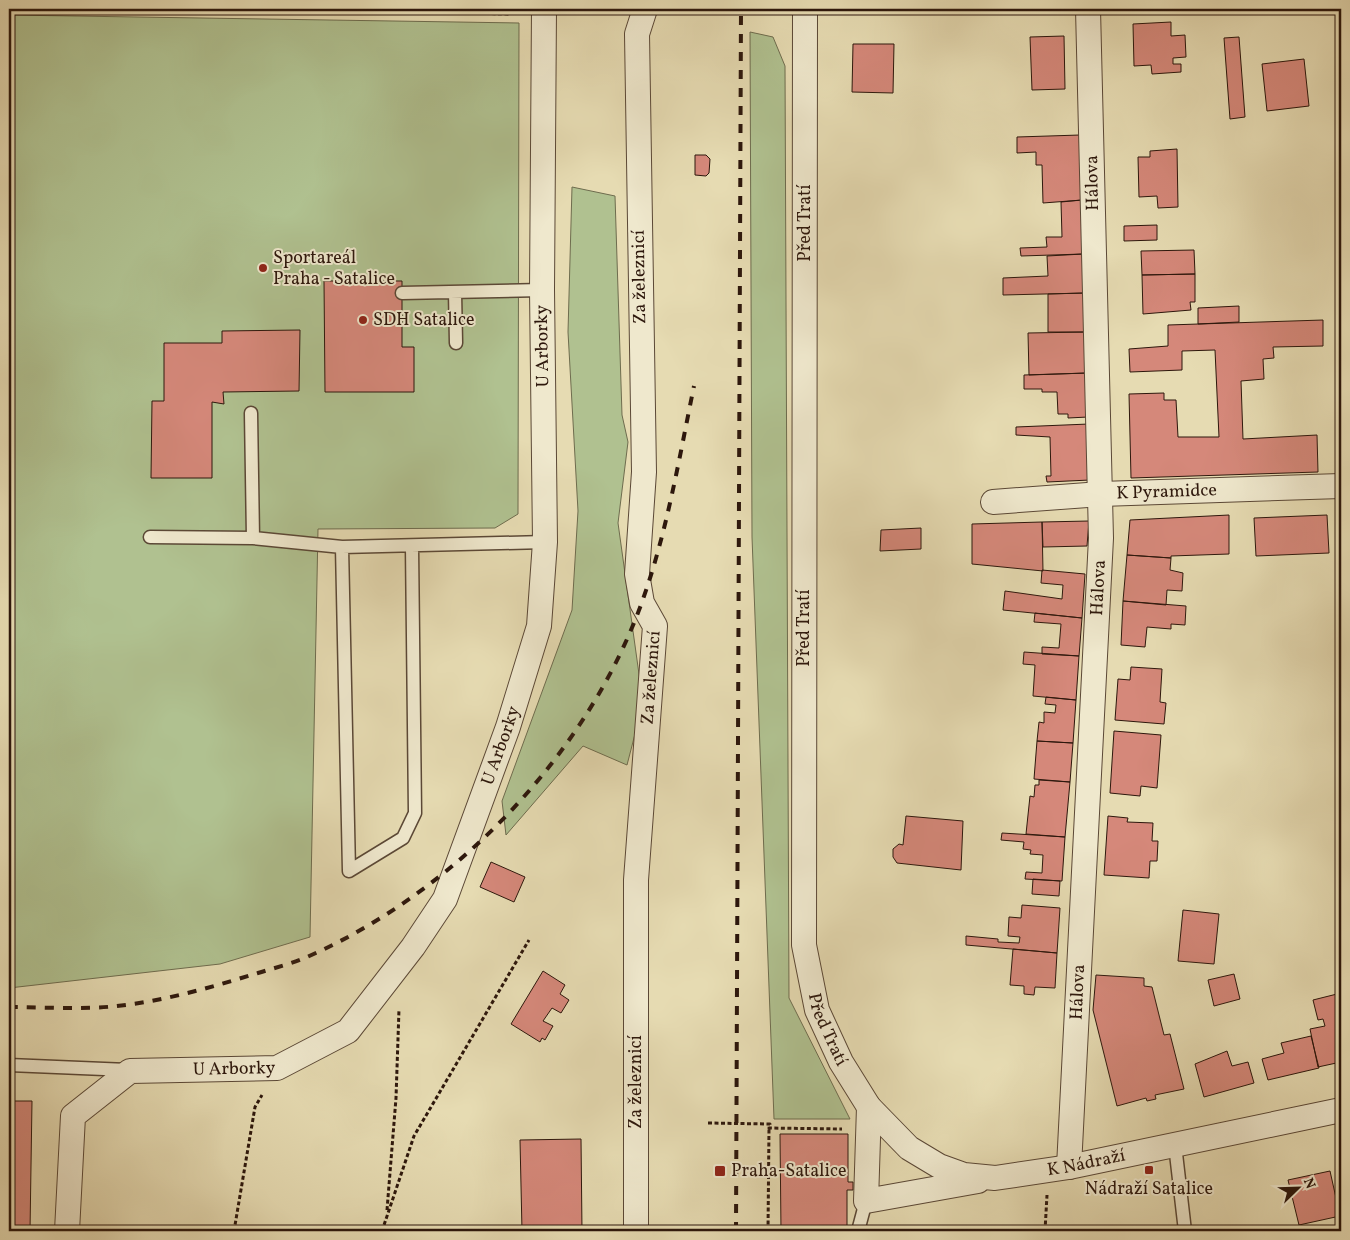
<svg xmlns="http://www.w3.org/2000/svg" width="1350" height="1240" font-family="Vollkorn,serif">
  <rect width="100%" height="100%" fill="#e6dbb2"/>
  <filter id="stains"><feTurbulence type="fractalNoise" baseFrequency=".004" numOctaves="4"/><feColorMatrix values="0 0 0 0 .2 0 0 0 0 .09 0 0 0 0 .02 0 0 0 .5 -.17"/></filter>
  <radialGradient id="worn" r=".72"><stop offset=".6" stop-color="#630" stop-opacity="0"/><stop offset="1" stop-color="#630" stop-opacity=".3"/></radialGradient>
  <path fill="#b0c190" stroke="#6e6c4e" d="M9,15L519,23L518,514L495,528L318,529L310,937L220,964L9,988Z
    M750,32L773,37L785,66L789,998L850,1119H774L752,537Z
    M572,187L615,196L622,415L628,442L618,523L643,703L627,765L583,746L506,835L502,801L572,610L578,511L568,332Z"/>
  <path fill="#d5887a" stroke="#2d170c" d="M1171,22V36L1185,35L1186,57L1173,58V64H1181V72L1152,74L1151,65L1134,66L1133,24Z
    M1064,36L1065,89L1032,90L1030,37Z
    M1239,37L1245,117L1230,119L1224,38Z
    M853,44H894L893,93L852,92Z
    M1304,59L1309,106L1267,111L1262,64Z
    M1080,135L1082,200L1043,203L1042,165H1036V152L1017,153V137Z
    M1177,149L1178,207L1158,208L1157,196L1139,197L1138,157H1150V151Z
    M695,155H706L710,159L709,173L706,176L695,175Z
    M1082,200L1083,254L1021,256L1020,248L1047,247L1046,237H1062L1061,202Z
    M1157,225V240L1124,241V226Z
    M1194,250L1195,274L1142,275L1141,251Z
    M1083,254L1085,293L1003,295V278L1048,276L1047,256Z
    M1195,274V302H1190L1191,310L1143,314L1142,275Z
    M324,281H402V347H414V392H325Z
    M1085,293L1086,332H1048V294Z
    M1239,306V322L1198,324V308Z
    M1323,320V346L1273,347L1274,358L1263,359L1264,379L1241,381L1243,439L1317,435L1318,472L1131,478L1129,394L1164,393V400H1176L1178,437H1219L1215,350L1182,351V370L1130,372L1129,349L1168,346V325Z
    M300,330L299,391L223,392L224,404L212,402V478H151L152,401H164V343H222V331Z
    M1086,332L1087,373L1029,375L1028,333Z
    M1087,373L1088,417L1068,418V414H1058L1057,392H1042V389H1024V375Z
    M1089,424L1090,480L1047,482L1046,476H1051L1050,437L1016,435V427Z
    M1229,515V554L1171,556V558L1127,555L1130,520Z
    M1327,515L1329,553L1256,556L1254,518Z
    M1089,521L1087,546L1043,547L1042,522Z
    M1042,522L1043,571L972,564V524Z
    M921,528V549L880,551L881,530Z
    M1127,555L1171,558L1170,570L1183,573L1182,591L1167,590L1166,605L1123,601Z
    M1042,570L1085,574L1082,618L1003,610L1005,591L1062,599L1063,585L1041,583Z
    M1123,601L1186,606L1185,625L1171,624V629L1147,627L1145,647L1121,645Z
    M1035,613L1082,618L1079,656L1042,654V647L1059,648L1061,624L1034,622Z
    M1024,652L1079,656L1076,700L1033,696L1035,665L1023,664Z
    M1131,667L1162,669L1160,702L1166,703L1164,724L1115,720L1118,679L1130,680Z
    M1046,697L1076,700L1073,743L1037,741L1039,722L1044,723V712L1055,713L1056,705L1045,704Z
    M1114,731L1161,735L1157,788L1141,786L1140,796L1110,793Z
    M1037,741L1073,743L1070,782L1034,779Z
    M1039,780L1070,782L1065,837L1026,834L1030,796L1034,797L1035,785H1039Z
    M906,816L963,821L961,870L897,863L893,857V849L899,844L903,845Z
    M1108,816L1128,818L1127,822L1153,823L1152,841H1158L1157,861H1150L1149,878L1104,875Z
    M1002,833L1065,837L1062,881L1025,879L1026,872L1042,873L1043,855L1030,854L1031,850L1023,849L1024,842L1001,840Z
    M491,862L525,877L514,902L480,887Z
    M1033,879L1060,881L1059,896L1032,894Z
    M1022,905L1060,908L1057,953L966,945V936L998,939V942L1019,943L1020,937L1008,936L1009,917L1021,918Z
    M1183,910L1219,914L1214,964L1178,961Z
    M1013,949L1057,953L1055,988L1035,987L1034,995L1024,994V986L1010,985Z
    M543,971L565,985L560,994L569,1000L561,1013L552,1008L543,1021L553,1026L545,1040L542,1038L540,1042L511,1024Z
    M1234,974L1240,999L1214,1006L1208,980Z
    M1096,975L1144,978V986L1152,987L1164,1035L1170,1034L1184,1089L1155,1095L1156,1099L1147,1101L1146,1098L1117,1106L1093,1010Z
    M1341,993V1062L1318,1067L1310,1029L1325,1026L1323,1019L1318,1020L1313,1000Z
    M1311,1036L1319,1068L1268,1080L1262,1059L1284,1053L1281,1043Z
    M1227,1051L1232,1066L1248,1062L1254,1083L1204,1097L1195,1064Z
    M9,1101H32L30,1231H9Z
    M780,1134H848V1182H853V1190H847V1231H781Z
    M581,1139L582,1231H522L520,1140Z
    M1330,1171L1340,1216L1299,1225L1288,1180Z"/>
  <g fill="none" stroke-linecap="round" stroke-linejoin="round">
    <defs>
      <path id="service" d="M455,292L456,343
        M402,293L542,290
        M251,413L253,538
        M150,537L253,538L342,547L545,542
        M342,547L349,871
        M349,871L403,838L415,813L412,547
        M9,1065L128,1070
        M1175,1145L1185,1231
        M858,1231L866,1201"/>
      <g id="minor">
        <path id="s1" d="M805,9L804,945L817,1010L841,1062L869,1107L909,1148L939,1166L964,1175L995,1178L1069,1167L1341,1110"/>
        <path id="s2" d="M993,502L1101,494L1341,486"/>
        <path d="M869,1107L866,1201L978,1181"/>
        <path id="s3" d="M1069,1167L1101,538L1088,9"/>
        <path id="s4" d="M67,1231L73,1116L130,1071L277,1068L348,1031L413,947L445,899L508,727L539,626L545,542L542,290L544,9"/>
        <path id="s5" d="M636,1231V880L655,626L642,603L637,574L644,472L637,34L645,9"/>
      </g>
    </defs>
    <use href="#service" stroke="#5b4836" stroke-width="15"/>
    <use href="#minor" stroke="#5b4836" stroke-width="26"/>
    <path stroke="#2d170c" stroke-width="3" stroke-dasharray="4 2.5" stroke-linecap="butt" d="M290,9L510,14V9
      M708,1123L770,1124L769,1128L842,1129
      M387,1210L396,1098L399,1009
      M234,1231L255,1107L262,1095
      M382,1231L414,1136L529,940
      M707,1231L768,1230
      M768,1231L769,1128
      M1045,1231L1047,1195"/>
    <use href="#service" stroke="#efe8cd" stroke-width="12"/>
    <use href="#minor" stroke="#efe8cd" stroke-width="24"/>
    <path stroke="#2d170c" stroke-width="4" stroke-dasharray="9 9" stroke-linecap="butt" d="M9,1007C44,1007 82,1010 117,1006C165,1001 212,987 258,973C274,968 291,964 307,957C455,892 587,755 642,602C667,532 679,459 694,386
      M736,1231L741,9"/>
  </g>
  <g fill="#8f2418" stroke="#efe8cd" stroke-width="2">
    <circle cx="263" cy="268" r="5"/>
    <circle cx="363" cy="320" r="5"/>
    <rect x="1144" y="1165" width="10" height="10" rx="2.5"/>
    <rect x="714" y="1165" width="12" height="12" rx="2.5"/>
  </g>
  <g text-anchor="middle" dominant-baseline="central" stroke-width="4" stroke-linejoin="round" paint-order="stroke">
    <g font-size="18" fill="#2d170c" stroke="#efe8cd">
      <text transform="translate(1093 183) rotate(-91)">Hálova</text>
      <text transform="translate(805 223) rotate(-90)">Před Tratí</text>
      <text transform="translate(640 277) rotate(-91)">Za železnicí</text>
      <text transform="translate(543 346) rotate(-91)">U Arborky</text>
      <text stroke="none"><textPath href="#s2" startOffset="174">K Pyramidce</textPath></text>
      <text stroke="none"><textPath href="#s3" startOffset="580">Hálova</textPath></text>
      <text transform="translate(804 628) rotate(-90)">Před Tratí</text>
      <text stroke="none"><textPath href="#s5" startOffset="554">Za železnicí</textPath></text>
      <text stroke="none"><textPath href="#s4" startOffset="742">U Arborky</textPath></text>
      <text stroke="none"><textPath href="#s3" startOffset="175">Hálova</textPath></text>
      <text stroke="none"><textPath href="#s1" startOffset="1024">Před Tratí</textPath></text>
      <text stroke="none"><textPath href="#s4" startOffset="292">U Arborky</textPath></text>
      <text transform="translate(636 1082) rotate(-90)">Za železnicí</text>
      <text stroke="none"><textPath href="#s1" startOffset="1355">K Nádraží</textPath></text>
    </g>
    <g font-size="18" fill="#2d170c" stroke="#efe8cd" text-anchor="start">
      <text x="273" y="258">Sportareál<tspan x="273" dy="21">Praha - Satalice</tspan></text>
      <text x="373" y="320">SDH Satalice</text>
      <text x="731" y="1171">Praha-Satalice</text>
      <text x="1149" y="1189" text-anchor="middle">Nádraží Satalice</text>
    </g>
  </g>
  <rect width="1350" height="1240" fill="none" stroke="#e6dbb2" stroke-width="30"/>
  <rect x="10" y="10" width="1330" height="1220" fill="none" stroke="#2d170c" stroke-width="2.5"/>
  <rect x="15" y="15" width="1320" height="1210" fill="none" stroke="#2d170c"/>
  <g transform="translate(1298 1188) rotate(67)" stroke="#efe8cd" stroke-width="4" paint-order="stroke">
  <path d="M0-4L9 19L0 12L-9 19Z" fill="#2d170c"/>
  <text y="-8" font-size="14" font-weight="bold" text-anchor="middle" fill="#2d170c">N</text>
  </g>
  <rect width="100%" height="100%" filter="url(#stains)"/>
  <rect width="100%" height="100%" fill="url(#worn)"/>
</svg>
